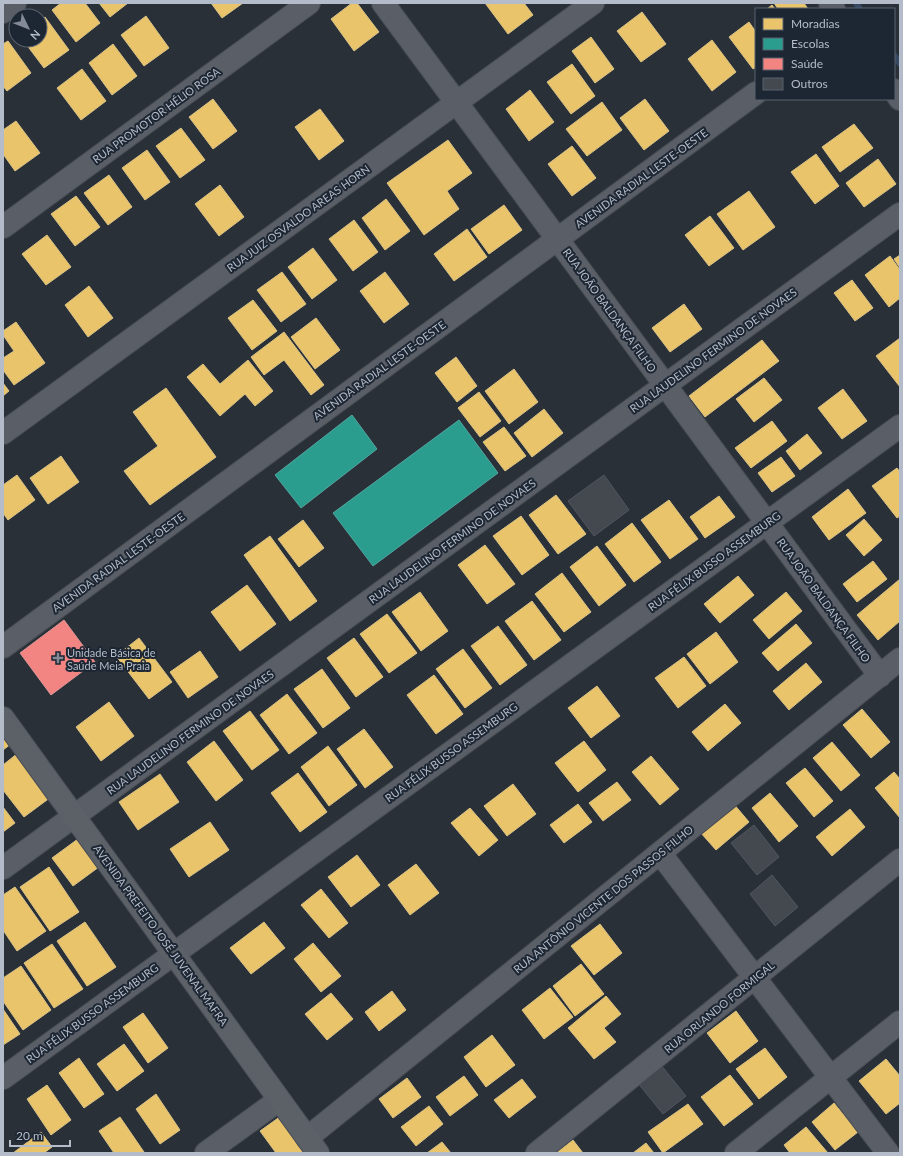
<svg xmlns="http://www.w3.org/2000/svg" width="903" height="1156" font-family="Lato,sans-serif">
  <rect width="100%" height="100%" fill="#2a3038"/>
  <path fill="#e9c46a" stroke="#d9c286" d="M61,3H85L100,23L76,42L52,10Z
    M99,3H128L110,17Z
    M211,3H243L222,18Z
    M352,3H357L379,32L354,51L331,19Z
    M485,3H524L533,15L508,34Z
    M774,3H804L808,9H778Z
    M772,5L775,9H767Z
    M642,12L666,44L641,62L617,31Z
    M146,16L169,48L144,66L121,35Z
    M45,17L69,50L44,68L23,40H40V21Z
    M749,22L756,32V67L753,69L729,37Z
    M591,37L614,69L595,83L572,51Z
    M712,40L736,72L712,91L688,59Z
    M8,41L31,73L7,91L3,86V44Z
    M113,44L137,76L112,95L89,63Z
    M572,64L595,96L571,114L547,82Z
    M82,69L106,101L81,120L57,88Z
    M530,90L554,122L529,141L506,109Z
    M213,99L237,131L213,149L189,117Z
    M645,99L669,131L644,150L620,118Z
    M602,102L622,130L587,156L566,129Z
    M320,109L344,141L319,160L295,127Z
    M16,121L40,153L15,171L3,154V130Z
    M854,124L873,148L840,172L822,147Z
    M181,128L205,160L180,178L156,146Z
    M448,140L472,173L447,191L459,209L424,235L387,183Z
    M572,146L596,178L572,196L548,164Z
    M147,150L170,182L145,200L122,168Z
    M816,154L839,186L815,204L791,172Z
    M878,159L896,184L864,207L846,183Z
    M109,175L132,207L108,225L84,193Z
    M220,185L244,217L219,236L195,204Z
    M749,191L775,227L743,250L717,214Z
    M76,196L100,227L75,246L51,214Z
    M386,199L410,231L385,250L362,218Z
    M504,205L522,230L489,254L471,229Z
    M710,216L734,248L709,266L685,235Z
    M354,220L378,252L353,271L329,239Z
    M467,229L487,257L454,281L434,254Z
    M47,235L71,267L46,285L22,254Z
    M313,248L337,280L312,299L288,267Z
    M900,255V268L894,259Z
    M890,256L900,270V298L889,307L865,275Z
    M282,272L306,304L281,322L257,290Z
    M385,272L409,304L384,323L360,291Z
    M852,280L873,308L855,321L834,293Z
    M89,286L113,318L88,337L65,305Z
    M253,300L277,331L252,350L228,318Z
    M684,304L702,329L670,352L652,328Z
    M316,318L340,350L315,369L291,337Z
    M16,322L45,363L14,385L3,370V358L14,351L3,335V331Z
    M284,332L324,385L311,395L284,360L264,375L251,357Z
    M900,338V387L876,356Z
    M762,340L779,361L705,417L689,396Z
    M456,357L477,386L457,402L435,373Z
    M248,360L273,391L255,406L245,394L220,416L187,377L203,364L220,384Z
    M514,369L538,402L509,424L485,391Z
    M764,378L782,400L754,422L736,399Z
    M3,383L9,391L3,396Z
    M166,388L216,457L150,505L124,471L158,446L133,412Z
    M843,389L867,421L842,439L818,408Z
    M479,392L501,421L480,437L458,408Z
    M544,409L563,433L532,457L514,433Z
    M772,421L787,441L751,468L735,448Z
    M504,427L526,456L505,471L483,442Z
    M807,434L822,453L800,470L786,451Z
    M61,456L79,482L48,504L30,478Z
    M781,457L795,476L772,492L758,473Z
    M897,468L900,472V516L897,518L872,486Z
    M17,475L35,500L8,520L3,513V485Z
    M848,489L866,513L829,540L812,517Z
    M556,495L586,534L558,554L529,515Z
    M719,496L735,517L705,538L690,517Z
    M669,500L698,539L670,559L641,520Z
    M521,516L549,555L522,575L493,536Z
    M864,519L882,540L864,556L846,535Z
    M303,520L324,548L299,567L278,539Z
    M632,523L661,562L634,582L605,544Z
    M270,536L317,601L290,621L244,555Z
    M485,545L515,584L487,604L458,565Z
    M597,546L626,585L599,606L570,567Z
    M873,561L887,579L857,602L843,584Z
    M562,573L591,612L564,632L535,594Z
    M738,576L754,595L720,623L704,604Z
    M900,579V621L878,640L857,615Z
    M247,585L276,624L240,651L211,612Z
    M420,592L448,631L421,651L392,612Z
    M786,592L802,611L769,639L753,620Z
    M532,601L561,640L534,660L505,621Z
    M387,614L417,653L389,673L360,634Z
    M796,624L812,643L778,671L762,653Z
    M498,626L527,665L500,685L471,646Z
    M716,632L738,662L710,684L687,654Z
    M139,638L172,682L149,699L116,656Z
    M354,638L383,677L356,697L327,658Z
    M463,649L492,688L465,708L436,669Z
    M200,651L218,677L188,698L170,672Z
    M684,657L706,686L678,708L655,678Z
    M806,663L822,682L789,710L773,691Z
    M322,669L350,708L323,728L294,689Z
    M434,675L463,714L436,734L407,695Z
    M597,686L620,716L591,738L568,708Z
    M287,694L317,733L289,754L260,715Z
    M109,702L134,736L101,761L76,727Z
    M725,704L741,723L708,751L692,732Z
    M862,709L890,742L871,758L843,725Z
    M250,711L279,750L252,770L223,731Z
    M364,729L393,767L365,788L337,749Z
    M3,733L11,744L3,750Z
    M214,741L243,780L216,801L187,762Z
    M584,741L606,770L578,792L555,763Z
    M832,742L860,775L841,791L813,758Z
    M328,746L357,785L329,806L301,767Z
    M18,753L51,797L24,817L3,790V765Z
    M651,756L679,789L660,805L632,772Z
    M805,768L833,801L814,817L786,783Z
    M894,772L900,779V818L875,788Z
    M298,773L327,812L300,832L271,793Z
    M160,774L179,802L138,830L119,802Z
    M617,782L631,800L603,821L589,803Z
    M513,784L536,814L507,836L484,806Z
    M770,793L798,826L779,842L752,808Z
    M733,803L749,822L716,850L700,832Z
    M578,804L592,822L564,843L550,825Z
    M3,807L15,823L3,832Z
    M470,808L498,840L479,856L451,823Z
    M850,809L865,827L832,856L816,837Z
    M210,822L229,850L189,877L170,849Z
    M82,836L103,864L73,886L52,858Z
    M357,855L380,885L351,907L328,877Z
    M416,864L439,893L410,915L388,885Z
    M49,867L79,912L50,931L20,887Z
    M15,887L46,931L17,951L3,930V895Z
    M321,889L348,923L329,938L301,905Z
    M85,922L116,967L87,986L57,941Z
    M264,922L285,948L251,974L230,948Z
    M600,924L622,953L594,975L571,946Z
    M313,943L341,976L321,992L294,959Z
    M52,944L83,989L54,1008L24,963Z
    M581,964L604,994L575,1016L553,986Z
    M21,966L51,1010L23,1030L3,1001V978Z
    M550,988L573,1017L544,1039L522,1010Z
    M392,991L406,1010L379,1031L365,1012Z
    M331,993L353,1019L327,1040L305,1014Z
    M606,996L621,1014L604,1028L616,1042L594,1059L568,1028Z
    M3,1009L20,1034L3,1045Z
    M736,1011L758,1041L730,1063L707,1033Z
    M143,1013L168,1048L148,1063L123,1027Z
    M492,1035L515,1065L486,1087L464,1057Z
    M124,1044L144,1071L117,1091L97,1064Z
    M765,1048L787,1077L759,1099L736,1069Z
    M79,1058L104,1094L84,1108L59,1073Z
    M886,1059L900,1076V1103L886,1114L859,1081Z
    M730,1075L753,1104L724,1126L701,1097Z
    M464,1076L478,1095L450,1116L436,1097Z
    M407,1078L421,1097L393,1118L379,1099Z
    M522,1079L536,1097L509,1118L494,1100Z
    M47,1085L71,1120L51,1135L27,1099Z
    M156,1094L180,1130L160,1144L136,1109Z
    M834,1103L858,1132L835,1150L812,1122Z
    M688,1104L703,1124L663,1153L648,1132Z
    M429,1106L443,1124L416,1146L401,1127Z
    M281,1116L306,1152L304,1153H276L260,1131Z
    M120,1117L144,1152L143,1153H114L99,1131Z
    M806,1127L828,1153H790L784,1145Z
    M41,1132L52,1147L44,1153H13Z
    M573,1140L583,1153H556Z
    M442,1142L451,1153H427Z
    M646,1143L654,1153H633Z"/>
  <path fill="#2a9d8f" stroke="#53a6a0" d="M352,415L377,449L301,508L275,475Z
    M459,420L498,473L373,566L333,513Z"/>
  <path fill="#f28482" stroke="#df9597" d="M64,620L95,662L51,695L20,653Z"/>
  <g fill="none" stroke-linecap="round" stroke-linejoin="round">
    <path stroke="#384963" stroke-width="6" d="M856,3L860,9
      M894,55L900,64"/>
  </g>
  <path fill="#444950" stroke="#52575f" d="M604,475L629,510L594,536L568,501Z
    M754,825L779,857L757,875L731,843Z
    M772,875L798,907L775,926L750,894Z
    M660,1064L686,1096L663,1114L637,1082Z"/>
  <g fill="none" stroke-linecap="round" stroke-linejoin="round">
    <defs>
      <path id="minor" d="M383,3L880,676
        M830,3L834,9
        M3,12L15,3
        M894,90L900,99
        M3,227L309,3
        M3,433L593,3
        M3,647L756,93
        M660,853L888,1153
        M3,868L900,214
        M3,1078L900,426
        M307,1138L900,659
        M206,1153L279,1100
        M537,1153L900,860
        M736,1153L900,1022"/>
      <path id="major" d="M3,718L318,1153"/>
    </defs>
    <use href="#minor" stroke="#484c53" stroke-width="24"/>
    <use href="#major" stroke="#484c55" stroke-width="24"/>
    <use href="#minor" stroke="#5a5e66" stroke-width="22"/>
    <use href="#major" stroke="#5c6168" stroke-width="22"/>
  </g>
  <path fill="#848b96" stroke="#1d2633" stroke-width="1.5" d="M56 652h4v4h4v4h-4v4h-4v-4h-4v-4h4z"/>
  <g text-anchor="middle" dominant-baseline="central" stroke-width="4" stroke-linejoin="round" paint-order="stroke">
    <g font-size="11" fill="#b4bcc9" stroke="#1d2633">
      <text transform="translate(156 115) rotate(-36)">RUA PROMOTOR HÉLIO ROSA</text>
      <text transform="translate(641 178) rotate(-36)">AVENIDA RADIAL LESTE-OESTE</text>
      <text transform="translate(298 218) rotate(-36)">RUA JUIZ OSVALDO AREAS HORN</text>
      <text transform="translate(610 310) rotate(54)">RUA JOÃO BALDANÇA FILHO</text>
      <text transform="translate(713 350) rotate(-36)">RUA LAUDELINO FERMINO DE NOVAES</text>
      <text transform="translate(379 370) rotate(-36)">AVENIDA RADIAL LESTE-OESTE</text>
      <text transform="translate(452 541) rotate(-36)">RUA LAUDELINO FERMINO DE NOVAES</text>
      <text transform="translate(714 561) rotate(-36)">RUA FÉLIX BUSSO ASSEMBURG</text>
      <text transform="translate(118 562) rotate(-36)">AVENIDA RADIAL LESTE-OESTE</text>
      <text transform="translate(824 600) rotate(54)">RUA JOÃO BALDANÇA FILHO</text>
      <text transform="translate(190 732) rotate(-36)">RUA LAUDELINO FERMINO DE NOVAES</text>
      <text transform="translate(451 752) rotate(-36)">RUA FÉLIX BUSSO ASSEMBURG</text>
      <text transform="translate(603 899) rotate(-39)">RUA ANTÔNIO VICENTE DOS PASSOS FILHO</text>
      <text transform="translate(161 935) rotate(54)">AVENIDA PREFEITO JOSÉ JUVENAL MAFRA</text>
      <text transform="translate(719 1007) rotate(-39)">RUA ORLANDO FORMIGAL</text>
      <text transform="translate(92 1013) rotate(-36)">RUA FÉLIX BUSSO ASSEMBURG</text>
    </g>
    <g font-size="11" fill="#b4bcc9" stroke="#1d2633" text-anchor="start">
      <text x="67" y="652">Unidade Básica de<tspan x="67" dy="13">Saúde Meia Praia</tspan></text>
    </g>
  </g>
  <rect width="903" height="1156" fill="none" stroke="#b4bcc9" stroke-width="8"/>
  <rect x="755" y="8" width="140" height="92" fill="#1d2633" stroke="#59626f"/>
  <rect x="763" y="18" width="20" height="12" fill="#e9c46a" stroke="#59626f"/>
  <text x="791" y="28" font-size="12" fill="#b4bcc9">Moradias</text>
  <rect x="763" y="38" width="20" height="12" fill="#2a9d8f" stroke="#59626f"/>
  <text x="791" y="48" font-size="12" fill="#b4bcc9">Escolas</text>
  <rect x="763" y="58" width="20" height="12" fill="#f28482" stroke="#59626f"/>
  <text x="791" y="68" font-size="12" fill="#b4bcc9">Saúde</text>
  <rect x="763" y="78" width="20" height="12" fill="#444950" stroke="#59626f"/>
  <text x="791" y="88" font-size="12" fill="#b4bcc9">Outros</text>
  <g transform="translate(28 28) rotate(133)"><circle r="19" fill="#1d2633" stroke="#59626f"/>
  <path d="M0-3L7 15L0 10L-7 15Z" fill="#848b96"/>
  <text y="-6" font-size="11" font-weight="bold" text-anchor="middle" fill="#b4bcc9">N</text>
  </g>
  <path d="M10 1140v6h60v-6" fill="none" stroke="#b4bcc9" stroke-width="2"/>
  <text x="16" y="1140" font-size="12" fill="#b4bcc9" stroke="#1d2633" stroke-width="3" paint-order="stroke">20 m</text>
</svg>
